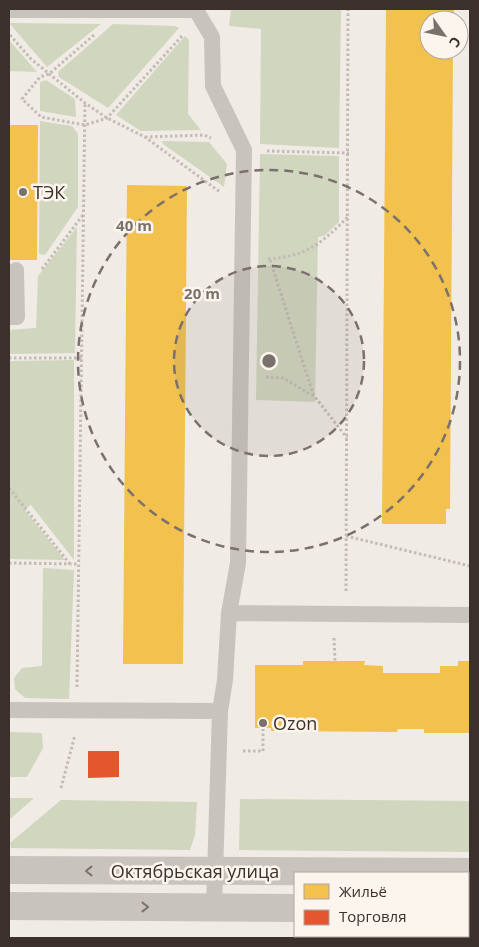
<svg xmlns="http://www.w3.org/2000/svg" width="479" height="947" font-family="'Open Sans',sans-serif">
  <rect width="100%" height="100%" fill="#f0ebe5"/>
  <path fill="#d1d6bf" d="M231,9H338L341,11L339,148L260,144L261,29L229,26Z
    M9,23L101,24L47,67Z
    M113,24L175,26L179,28L108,108L59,77L58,72Z
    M185,36L189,40L188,114L201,130L141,131L116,115Z
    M9,40L37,72L9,71Z
    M46,80L75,99L76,117L40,111V82Z
    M40,121L72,126L78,134V207L45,255L39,254Z
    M162,141L209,142L227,164L224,187L163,144Z
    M260,154L339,156V222L324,236L318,237L315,402L256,400Z
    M77,227L75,353L9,354V330L36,328L38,276Z
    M74,360V560L31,505L24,509L65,560L9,559V361Z
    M43,568L74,570L69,699L25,698L15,689L14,678L22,668L42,666Z
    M9,732L42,733L43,748L27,777H9Z
    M9,798H34L9,820Z
    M240,799L470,801V852L239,850Z
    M61,800L197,802L195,835L190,850L11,848L10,843Z"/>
  <path fill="#f2c14e" d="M386,9H454V20H429V50H453L450,509H446V524H382Z
    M9,125H38L37,260H9Z
    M127,185L187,186L183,664H123Z
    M303,661H365L364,665L383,666V673H440V666H458V661H470V733H424V729H398L397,732L271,731V728H255V665H303Z"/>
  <path fill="#e4572e" d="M88,751H119V777L88,778Z"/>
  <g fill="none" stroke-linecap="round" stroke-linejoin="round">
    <path stroke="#c2bbb6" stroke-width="3" stroke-dasharray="2.5 2.5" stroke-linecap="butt" d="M10,35L31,59L85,103L107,118L145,137L220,192
      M94,35L49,74L40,77L22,99L41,117L85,125L107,118L183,35
      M145,137L204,135L211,138
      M267,151L349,153
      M268,259C308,256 320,244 348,217
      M270,260L314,397
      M42,269L83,215
      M9,358H82
      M266,377L283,378L315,397L347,438
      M9,488L70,564
      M346,536L470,566
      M9,563L79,564
      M346,591L348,9
      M334,638L335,661
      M77,687L85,103
      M243,751H263V728
      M61,788L75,735"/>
    <path stroke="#c9c3be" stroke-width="16" d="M9,10H196L212,37L213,86L244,150L238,563L229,613L225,680L220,711L214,907
      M9,317H17L16,270
      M229,613L470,615
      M9,710L220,711"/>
    <path stroke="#c9c3be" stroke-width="28" d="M9,870L470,872
      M9,906L295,908
      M468,909H470"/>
  </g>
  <defs><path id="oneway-chevron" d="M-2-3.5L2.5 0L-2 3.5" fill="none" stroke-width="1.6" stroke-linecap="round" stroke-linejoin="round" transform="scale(1.25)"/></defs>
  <g stroke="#7b726d">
    <use href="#oneway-chevron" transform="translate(89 871) rotate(-180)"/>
    <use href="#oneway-chevron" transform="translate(145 907)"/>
  </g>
  <circle cx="269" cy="361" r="95" fill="#7a716c" fill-opacity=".12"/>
  <g fill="none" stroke="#7a716c" stroke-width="2.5" stroke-dasharray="9 6">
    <circle cx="269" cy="361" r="95"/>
    <circle cx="269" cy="361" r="191"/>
  </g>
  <g fill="#7a716c" stroke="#fbf5ee" stroke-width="2">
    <circle cx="23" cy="192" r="5"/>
    <circle cx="263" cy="723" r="5"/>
  </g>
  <g text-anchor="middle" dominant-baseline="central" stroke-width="5" stroke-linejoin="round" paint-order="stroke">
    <g font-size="18" fill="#3b302b" stroke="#fbf5ee" text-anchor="start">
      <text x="33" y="192">ТЭК</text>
      <text x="273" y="723">Ozon</text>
    </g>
    <g font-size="18" fill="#3b302b" stroke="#fbf5ee">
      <text x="195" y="871">Октябрьская улица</text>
    </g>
  </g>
  <circle cx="269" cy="361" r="8" fill="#7a716c" stroke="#fbf5ee" stroke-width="2.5"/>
  <g font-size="15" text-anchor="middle" font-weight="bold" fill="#7a716c" stroke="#fbf5ee" stroke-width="5" stroke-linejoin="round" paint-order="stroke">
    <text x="134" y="231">40 m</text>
    <text x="202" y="299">20 m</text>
  </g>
  <rect width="479" height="947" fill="none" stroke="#3b302b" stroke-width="20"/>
  <rect x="294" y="872" width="175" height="65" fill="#fbf5ee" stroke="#aea6a0"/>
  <rect x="304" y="884" width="25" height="15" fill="#f2c14e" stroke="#aea6a0"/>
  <text x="339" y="897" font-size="15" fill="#3b302b">Жильё</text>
  <rect x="304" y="910" width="25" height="15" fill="#e4572e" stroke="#aea6a0"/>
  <text x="339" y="922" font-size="15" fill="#3b302b">Торговля</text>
  <g transform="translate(444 35) rotate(123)"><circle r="24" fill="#fbf5ee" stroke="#aea6a0"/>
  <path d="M0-4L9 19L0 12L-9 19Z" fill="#7a716c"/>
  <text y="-8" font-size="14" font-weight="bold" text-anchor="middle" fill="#3b302b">С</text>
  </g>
</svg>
